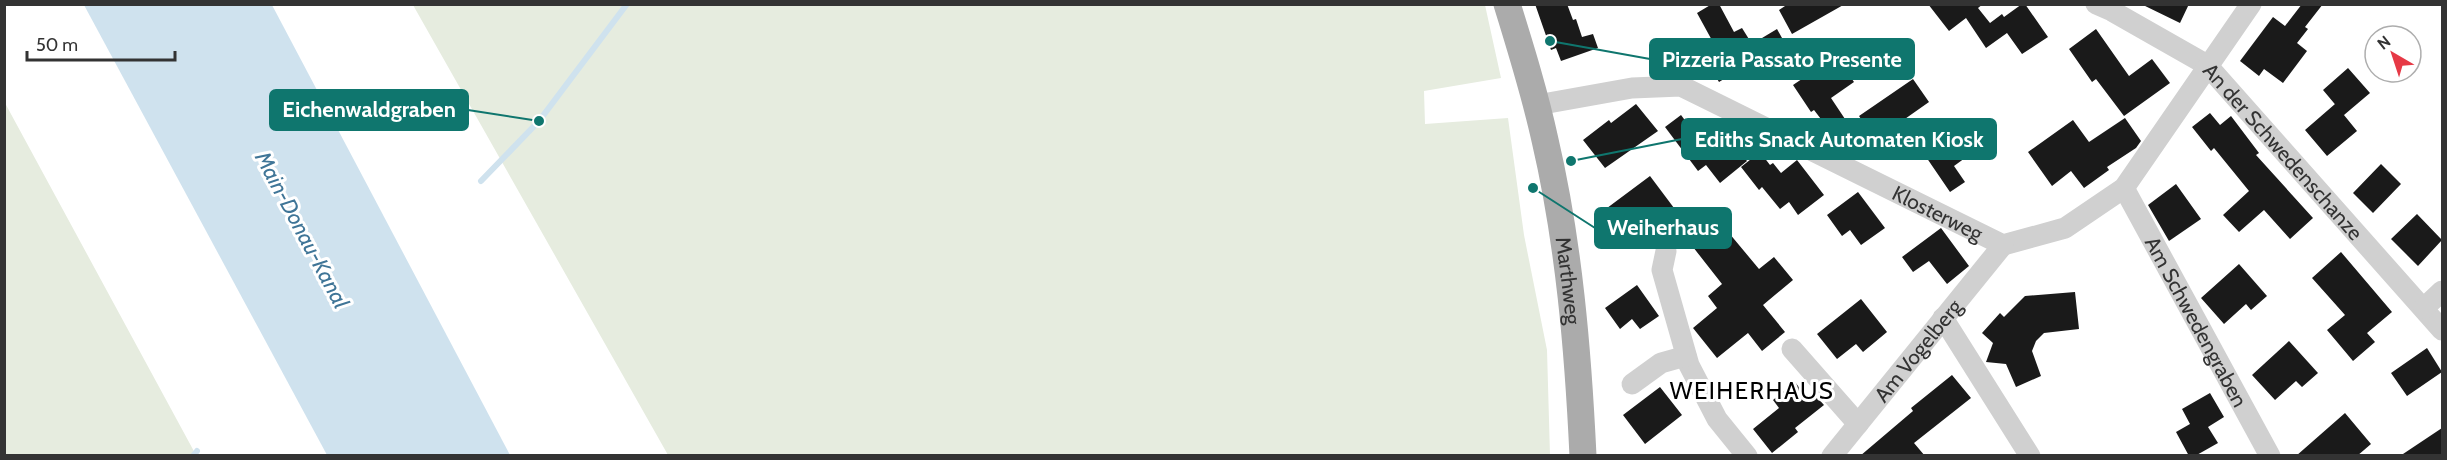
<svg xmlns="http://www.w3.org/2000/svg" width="2447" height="460" font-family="Cabin,sans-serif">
  <rect width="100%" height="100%" fill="#fff"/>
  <path fill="#e6ecdf" d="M413,5H1485L1501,78L1424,91L1425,124L1508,118L1524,235L1547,350L1550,455H668Z
    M4,103H5L196,455H5Z"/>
  <path fill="#cfe2ee" d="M84,5H272L510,455H327Z"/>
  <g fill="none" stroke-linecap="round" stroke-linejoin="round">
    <path stroke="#cfe2ee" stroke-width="6" d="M481,181L539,121L627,4
      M193,456L197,451"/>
  </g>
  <path fill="#1a1a1a" d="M1535,4H1567L1573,20L1576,19L1582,37L1593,34L1598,48L1561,61L1556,48L1551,50Z
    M1712,4H1719L1734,32L1742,28L1752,44L1777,29L1787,47L1759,63L1757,59L1719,82L1701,52L1714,44L1697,13Z
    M1788,4H1845L1792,34L1779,10Z
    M1928,4H1983L1978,8L1990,23L2002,14L2004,17L2022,4H2025L2048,37L2022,54L2007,33L1986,48L1966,18L1949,31Z
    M2141,4H2189L2180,23Z
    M2302,4H2323L2305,27L2308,29L2297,43L2307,51L2283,83L2264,69L2259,76L2240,61L2273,17L2285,26Z
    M2096,29L2129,76L2152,59L2170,83L2124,116L2096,79L2092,82L2069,49Z
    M1836,56L1854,82L1831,98L1849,125L1834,136L1814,110L1811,112L1793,85Z
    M2348,68L2370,93L2344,115L2323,90Z
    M1913,79L1929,102L1875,140L1859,116Z
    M1636,104L1658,131L1605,168L1583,140L1609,120L1611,123Z
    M2335,104L2357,131L2327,156L2305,130Z
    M2210,113L2220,125L2231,116L2259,153L2256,155L2313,218L2290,239L2264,210L2239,232L2223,215L2249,191L2214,148L2211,151L2192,127Z
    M1681,115L1699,139L1718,124L1747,161L1720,183L1706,165L1698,171L1665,127Z
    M2125,118L2141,141L2136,148L2107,167L2109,170L2084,188L2071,171L2052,186L2028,152L2073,120L2089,142Z
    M1959,126L1976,150L1954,166L1965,182L1950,192L1922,151Z
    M1760,152L1770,165L1773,163L1781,173L1797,160L1824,195L1798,215L1789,202L1780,209L1762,187L1759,190L1741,167Z
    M2381,164L2401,184L2373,213L2353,193Z
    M1650,176L1674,208L1619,249L1595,217Z
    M2176,184L2201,219L2169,241L2148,205Z
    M1858,192L1885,228L1861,245L1850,230L1842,236L1827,215Z
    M2417,214L2442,240L2418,266L2391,239Z
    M1700,219L1709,229L1719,221L1759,269L1774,257L1793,280L1763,305L1785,332L1762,351L1748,333L1717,358L1693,328L1717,308L1708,296L1722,284L1682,233Z
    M1941,228L1969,266L1947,284L1929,261L1913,272L1902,257Z
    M2341,252L2392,312L2367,333L2375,342L2353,361L2327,330L2345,315L2312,278Z
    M2239,264L2267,296L2251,310L2246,304L2224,324L2201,298Z
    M1637,285L1659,316L1640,329L1632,319L1620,329L1605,308Z
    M2075,292L2079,329L2044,333L2036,341L2032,351L2041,376L2016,387L2006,364L1986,362L1993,343L1982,333L2000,313L2004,317L2025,296Z
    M1861,299L1887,332L1863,352L1856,344L1837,359L1817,334Z
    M2289,341L2318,373L2302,387L2296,381L2275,400L2252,375Z
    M2427,348L2442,372L2407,396L2391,373Z
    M1952,375L1971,398L1914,443L1925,456H1860L1913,411L1911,408Z
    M1795,382L1808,399L1814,394L1824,405L1795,428L1798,432L1772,453L1753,429L1779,408L1773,400Z
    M1660,387L1682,415L1645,444L1623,415Z
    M2210,393L2224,417L2208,427L2218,443L2195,456H2189L2176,432L2190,424L2182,409Z
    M2345,413L2371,444L2357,456H2296Z
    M2442,428V456H2400Z"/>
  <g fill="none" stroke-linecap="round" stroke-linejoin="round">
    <g stroke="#d0d0d0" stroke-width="21">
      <path id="s1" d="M2096,4L2112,11L2207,65L2442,330"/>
      <path id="s2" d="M1537,105L1632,88L1681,86L2003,245L2065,228L2124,188L2251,4"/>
      <path id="s3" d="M2124,188L2270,456"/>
      <path d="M1666,251L1662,270L1689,365L1717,419L1747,456"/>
      <path d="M2424,308L2442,291"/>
      <path d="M1943,318L2030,456"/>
      <path d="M1792,349L1858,424"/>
      <path d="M1632,384L1661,363L1686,356"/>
      <path id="s4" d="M1832,456L2003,245"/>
    </g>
    <path stroke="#ababab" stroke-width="27" id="s5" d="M1507,4C1521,49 1535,94 1545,140C1569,243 1578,350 1583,456"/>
  </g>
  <g text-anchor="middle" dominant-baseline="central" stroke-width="6" stroke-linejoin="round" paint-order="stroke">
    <g font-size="21" fill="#333" stroke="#fff">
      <text stroke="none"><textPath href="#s1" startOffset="242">An der Schwedenschanze</textPath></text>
      <text stroke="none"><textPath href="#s2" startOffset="432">Klosterweg</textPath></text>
      <text stroke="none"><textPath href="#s5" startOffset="284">Marthweg</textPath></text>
      <text stroke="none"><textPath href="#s3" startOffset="152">Am Schwedengraben</textPath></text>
      <text stroke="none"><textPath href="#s4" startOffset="136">Am Vogelberg</textPath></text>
    </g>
    <g font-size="22" font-style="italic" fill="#3f7597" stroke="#fff">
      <text transform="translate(302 230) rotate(62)">Main-Donau-Kanal</text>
    </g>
    <g font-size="24" letter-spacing="1.5" fill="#000" stroke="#fff">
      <text x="1752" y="390">WEIHERHAUS</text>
    </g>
  </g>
  <path fill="none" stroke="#0f766e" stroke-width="2" d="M1550 41L1650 59M539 121L468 110M1571 161L1682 139M1533 188L1595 228"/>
  <g fill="#0f766e" stroke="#fff" stroke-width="2">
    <circle cx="1550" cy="41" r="6"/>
    <circle cx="539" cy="121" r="6"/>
    <circle cx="1571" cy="161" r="6"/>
    <circle cx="1533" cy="188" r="6"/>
  </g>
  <g fill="#0f766e" stroke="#0f766e" stroke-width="2">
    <rect x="1650" y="39" width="264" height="40" rx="6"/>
    <rect x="270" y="90" width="198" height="40" rx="6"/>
    <rect x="1682" y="119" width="314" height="40" rx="6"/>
    <rect x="1595" y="208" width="136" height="40" rx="6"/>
  </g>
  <g font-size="22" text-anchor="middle" font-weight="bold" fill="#fff">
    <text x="1782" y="67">Pizzeria Passato Presente</text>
    <text x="369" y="117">Eichenwaldgraben</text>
    <text x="1839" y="147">Ediths Snack Automaten Kiosk</text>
    <text x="1663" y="235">Weiherhaus</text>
  </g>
  <rect width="2447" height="460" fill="none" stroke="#333333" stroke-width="12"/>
  <g transform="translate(2393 54) rotate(321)"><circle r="28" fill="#ffffff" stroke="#adadad" stroke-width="1.5"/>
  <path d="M0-4.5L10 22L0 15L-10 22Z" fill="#e63946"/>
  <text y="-9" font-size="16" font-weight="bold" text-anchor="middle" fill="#333333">N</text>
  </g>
  <path d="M27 51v9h148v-9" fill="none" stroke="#333333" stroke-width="3"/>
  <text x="36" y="51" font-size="18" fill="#333333" stroke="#ffffff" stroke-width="4.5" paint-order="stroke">50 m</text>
</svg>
